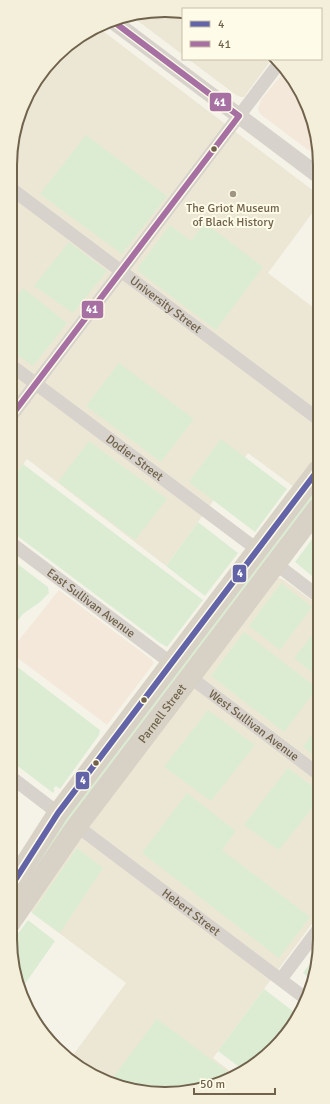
<svg xmlns="http://www.w3.org/2000/svg" width="330" height="1104" font-family="Signika,sans-serif">
  <rect width="100%" height="100%" fill="#f5f3e8"/>
  <path fill="#ece7d5" d="M135,13H183V55L130,15Z
    M99,28L319,195V204L268,273L318,311V460L294,487L248,453L166,566L27,459L12,479L13,135L36,79L79,36Z
    M188,59H272L244,97H241L236,95Z
    M279,578L284,580L318,605L317,917L213,1058L234,1074L205,1089L145,1093L108,1081L73,1055L126,983L32,913L30,909L69,848L273,580Z"/>
  <path fill="#f3e8d9" d="M286,69L304,97L319,145V158L260,114L258,109L261,100Z
    M59,590L151,659L154,663L107,725L11,653V650Z"/>
  <path fill="#dcecd3" d="M86,135L167,196L122,254L40,194Z
    M205,223L263,267L216,330L138,271L139,266L170,225L191,241Z
    M69,242L107,271L73,313L34,286Z
    M23,288L67,323L33,366L12,351V303Z
    M119,363L194,419L161,462L86,406Z
    M221,439L287,489L255,532L189,482Z
    M89,441L167,499L135,540L58,482Z
    M23,464L203,600L167,647L160,643L12,532V479Z
    M318,480V493L297,527L10,912V897L54,830Z
    M198,522L238,553L205,596L166,566Z
    M318,531V581L295,562Z
    M11,559L48,587L49,593L40,602L23,614L11,629Z
    M281,583L312,607L280,650L249,626Z
    M318,628V677L294,658Z
    M244,632L317,688L284,732L211,676Z
    M11,662L100,730L99,735L60,789L56,786L53,789L55,790L53,793L15,764L18,760L11,754Z
    M208,710L255,745L211,801L164,767Z
    M317,728V758L303,747Z
    M288,768L317,790V802L279,850L244,825Z
    M187,793L236,831L222,850L310,917L279,958L142,853Z
    M77,848L103,868L60,933L32,913Z
    M28,920L55,941L20,991L11,943Z
    M317,954V969L313,980L303,973Z
    M264,989L298,1015L294,1025L259,1062L243,1070L218,1051Z
    M157,1019L232,1075L205,1089L145,1093L121,1085L112,1079Z"/>
  <g fill="none" stroke-linecap="round" stroke-linejoin="round">
    <g stroke="#d7d2cb" stroke-width="13">
      <path id="s1" d="M13,190L318,419"/>
      <path id="s2" d="M12,366L258,550"/>
      <path d="M12,415L280,62"/>
      <path id="s3" d="M11,543L171,663"/>
      <path d="M276,564L318,596"/>
      <path id="s4" d="M190,677L317,773"/>
      <path d="M11,777L58,813"/>
      <path id="s5" d="M77,826L305,998"/>
      <path d="M281,979L317,931"/>
    </g>
    <path stroke="#d7d2cb" stroke-width="16" d="M114,22L319,176"/>
    <g stroke="#d7d2c5" stroke-width="21">
      <path d="M10,888L58,813L318,470"/>
      <path id="s6" d="M10,923L77,826L318,508"/>
    </g>
    <defs>
      <path id="bus-1" d="M10,888L58,813L318,470"/>
      <path id="bus-2" d="M12,415L239,116L114,22"/>
    </defs>
    <use href="#bus-1" stroke="#fefbe8" stroke-width="9"/>
    <use href="#bus-2" stroke="#fefbe8" stroke-width="9"/>
    <use href="#bus-1" stroke="#6364a8" stroke-width="6"/>
    <use href="#bus-2" stroke="#a670a3" stroke-width="6"/>
  </g>
  <g fill="#70624b" stroke="#fefbe8" stroke-width="1.5">
    <circle cx="214" cy="149" r="3.5"/>
    <circle cx="144" cy="700" r="3.5"/>
    <circle cx="96" cy="763" r="3.5"/>
  </g>
  <circle fill="#9f9582" stroke="#fefbe8" stroke-width="1.5" cx="233" cy="194" r="4"/>
  <g text-anchor="middle" dominant-baseline="central" stroke-width="4" stroke-linejoin="round" paint-order="stroke">
    <g font-size="12" fill="#70624b" stroke="#fefbe8">
      <text x="233" y="208">The Griot Museum<tspan x="233" dy="14">of Black History</tspan></text>
    </g>
    <g font-size="12" fill="#70624b" stroke="#fefbe8">
      <text stroke="none"><textPath href="#s1" startOffset="191">University Street</textPath></text>
      <text stroke="none"><textPath href="#s2" startOffset="153">Dodier Street</textPath></text>
      <text stroke="none"><textPath href="#s3" startOffset="100">East Sullivan Avenue</textPath></text>
      <text stroke="none"><textPath href="#s6" startOffset="259">Parnell Street</textPath></text>
      <text stroke="none"><textPath href="#s4" startOffset="80">West Sullivan Avenue</textPath></text>
      <text stroke="none"><textPath href="#s5" startOffset="143">Hebert Street</textPath></text>
    </g>
  </g>
  <path d="M0 0H330V1104H0ZM165 17H165A148 148 0 0 1 313 165V939A148 148 0 0 1 165 1087H165A148 148 0 0 1 17 939V165A148 148 0 0 1 165 17Z" fill="#f3efdb" fill-rule="evenodd"/>
  <path fill="none" stroke="#70624b" stroke-width="2" d="M165 17H165A148 148 0 0 1 313 165V939A148 148 0 0 1 165 1087H165A148 148 0 0 1 17 939V165A148 148 0 0 1 165 17Z"/>
  <g stroke="#fefbe8" stroke-width="1.5">
    <rect x="209" y="92" width="23" height="20" rx="4" fill="#a670a3"/>
    <rect x="81" y="300" width="23" height="19" rx="4" fill="#a670a3"/>
    <rect x="232" y="564" width="15" height="19" rx="4" fill="#6364a8"/>
    <rect x="75" y="771" width="15" height="19" rx="4" fill="#6364a8"/>
  </g>
  <g font-size="11" text-anchor="middle" font-weight="bold" fill="#fff">
    <text x="220" y="106">41</text>
    <text x="92" y="313">41</text>
    <text x="240" y="577">4</text>
    <text x="83" y="784">4</text>
  </g>
  <rect x="182" y="8" width="140" height="52" fill="#fefbe8" stroke="#c5bea9"/>
  <rect x="190" y="21" width="20" height="6" fill="#6364a8" stroke="#c5bea9"/>
  <text x="218" y="28" font-size="12" fill="#70624b">4</text>
  <rect x="190" y="41" width="20" height="6" fill="#a670a3" stroke="#c5bea9"/>
  <text x="218" y="48" font-size="12" fill="#70624b">41</text>
  <path d="M194 1088v6h81v-6" fill="none" stroke="#70624b" stroke-width="2"/>
  <text x="200" y="1088" font-size="12" fill="#70624b" stroke="#fefbe8" stroke-width="3" paint-order="stroke">50 m</text>
</svg>
